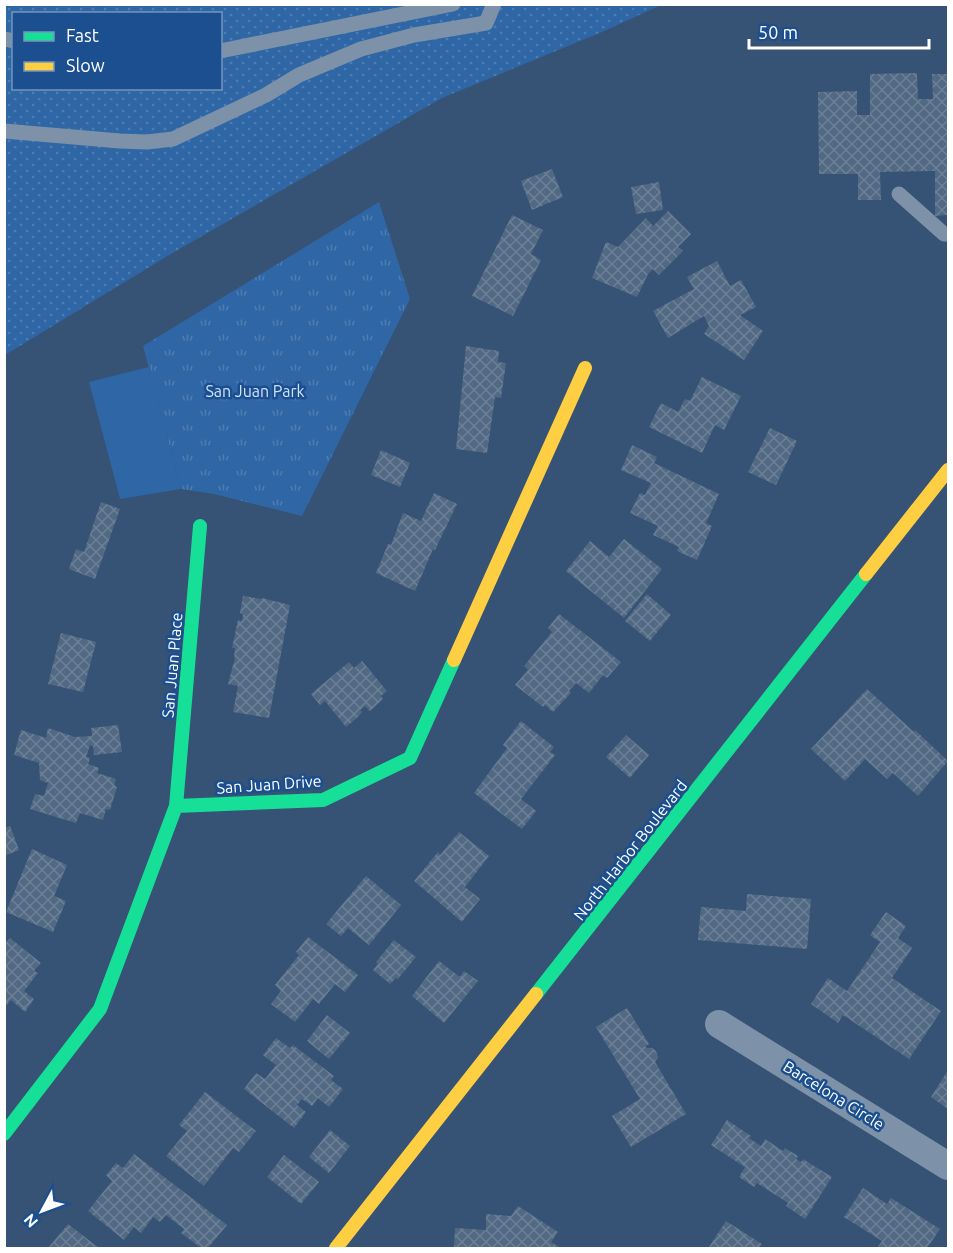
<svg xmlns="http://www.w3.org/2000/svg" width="953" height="1253" font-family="Ubuntu,sans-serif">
  <defs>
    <pattern id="grass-dots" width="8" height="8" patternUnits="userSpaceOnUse" patternTransform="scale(1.5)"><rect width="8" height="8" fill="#2f66a5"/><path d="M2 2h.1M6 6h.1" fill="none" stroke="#4e7db2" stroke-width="1.8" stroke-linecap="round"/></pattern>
    <pattern id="park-tufts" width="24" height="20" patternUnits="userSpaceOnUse" patternTransform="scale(1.5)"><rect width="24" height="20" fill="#2f66a5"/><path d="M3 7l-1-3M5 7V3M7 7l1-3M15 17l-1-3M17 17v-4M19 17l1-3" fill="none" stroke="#4e7db2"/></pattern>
    <pattern id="building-cross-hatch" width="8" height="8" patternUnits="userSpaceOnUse" patternTransform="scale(1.5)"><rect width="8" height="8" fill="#526984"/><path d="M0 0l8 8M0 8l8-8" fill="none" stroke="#6c8096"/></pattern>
  </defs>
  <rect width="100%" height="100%" fill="#365274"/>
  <path fill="url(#grass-dots)" fill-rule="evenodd" d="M5,5H661L602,32L442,98L169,255L5,355ZM14,14H220V88H14Z"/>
  <path fill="url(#park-tufts)" d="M379,202L410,299L302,516L214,494L181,489L143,346Z"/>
  <path fill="#2f66a5" d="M149,367L181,489L120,499L89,382Z"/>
  <path fill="url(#building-cross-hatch)" d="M917,73L918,99H933L932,74H948V215L935,216V171L880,172L881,200H858V174H819L818,92L857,91V115H870V74Z
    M552,169L563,197L532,210L521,181Z
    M659,182L663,210L636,214L631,187Z
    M668,211L691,234L678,247L683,251L659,275L653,269L648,274L637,297L592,278L606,242L618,247L646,218L653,226Z
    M512,215L543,230L531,254L541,260L513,316L472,296Z
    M717,261L730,286L741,280L756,307L740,315L763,331L744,360L704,334L709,326L704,316L668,338L653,311L694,289L687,277Z
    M466,346L499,351L498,362L506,363L501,398L495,397L487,453L456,449Z
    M702,377L741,396L724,430L715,425L702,453L649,427L661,403L678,412L685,399L690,401Z
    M770,428L797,441L776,485L748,472Z
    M632,445L657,457L654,463L719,494L706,523L712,526L697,560L677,551L679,547L653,535L658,526L630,513L640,493L645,495L651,483L621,470Z
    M381,450L410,463L400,487L371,475Z
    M434,493L457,504L435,550L433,549L415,591L376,573L388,544L391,545L403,513L421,521Z
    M101,502L120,509L95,579L69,569L76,549L84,552Z
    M624,539L662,569L624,618L566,571L590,541L609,557Z
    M647,594L671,615L650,641L625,621Z
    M243,596L262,599V598L290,605L269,718L233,712L238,686L228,684L235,658H234L235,648H232L238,620L242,621L243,614L240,613Z
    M559,614L621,662L607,678L603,675L589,693L576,683L569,691L571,693L553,712L545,705L543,707L515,685L528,670L524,666L552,632L548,628Z
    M61,633L96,642L83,692L48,684Z
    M362,661L387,691L381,696L383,699L370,711L365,706L360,710L362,712L359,716L346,727L325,701L320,705L311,694L349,662L354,668Z
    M867,689L914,732L915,730L948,761L918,796L893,773L887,779L865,759L845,781L811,749Z
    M521,721L554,747L550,752L555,755L521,799L536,811L522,829L474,793L507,748L503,745Z
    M118,725L122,752L94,755L93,746L90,745L86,757L90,758L88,764L99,768L97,773L116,779L114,785L117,787L110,810L106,809L103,820L80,813L76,823L30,809L35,794L44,796L48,783L40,780L39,763L14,755L21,730L46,738L48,728L75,737L92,736L91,728Z
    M626,735L649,755L630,778L606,757Z
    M10,826L19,850L4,856V828Z
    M459,832L489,856L465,887L480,899L462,922L414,881L438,852L440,855Z
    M32,849L67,865L54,896L66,901L53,932L6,912Z
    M366,876L401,905L369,945L348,928L341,936L326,924Z
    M747,894L811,899L807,949L698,940L701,907L746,911Z
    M886,912L906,926L898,938L912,948L892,978L941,1011L909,1059L843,1015L838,1023L811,1004L828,978L847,991L880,942L870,935Z
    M308,937L358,975L345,992L335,984L319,1004L313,999L295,1022L271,1004L281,991L275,985L299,955L296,952Z
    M10,938L41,963L34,971L38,973L24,991L34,999L25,1012L11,1000L4,1008V945Z
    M394,940L416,957L398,979L396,978L390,984L373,970L378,964L376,962Z
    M439,961L460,977L464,971L478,981L444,1023L412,996Z
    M627,1008L649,1044L645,1046L647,1048H652L656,1051L658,1057L655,1062L686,1114L631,1147L612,1116L640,1099L596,1027Z
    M327,1015L350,1033L329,1059L307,1041Z
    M276,1038L290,1048L293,1045L334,1076L331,1080L343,1089L329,1107L318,1098L312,1106L302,1099L297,1105L306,1112L294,1128L244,1089L256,1073L265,1079L276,1065L263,1055Z
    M948,1070V1109L931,1097Z
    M205,1092L256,1131L239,1152L233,1148L204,1186L166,1156L187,1131L179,1125Z
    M727,1120L751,1136L749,1138L761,1146L765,1139L783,1151L785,1148L798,1156L796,1159L801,1162L803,1159L832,1177L805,1219L786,1206L788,1203L757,1183L754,1187L739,1177L745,1167L711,1145Z
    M330,1130L350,1146L329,1173L309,1157Z
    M134,1154L227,1225L208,1248H201L181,1233L184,1229L166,1215L160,1222L153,1217L141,1233L134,1227L124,1240L88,1211L112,1181L106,1175L116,1163L123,1168Z
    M284,1155L319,1182L301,1204L267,1177Z
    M863,1188L887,1204L891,1198L940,1229L927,1248H877L882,1241L844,1217Z
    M518,1206L558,1232L551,1242L561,1248H454L455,1228L486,1230V1214L511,1216Z
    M726,1221L762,1244L759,1248L709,1247Z
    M68,1224L99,1248H48Z"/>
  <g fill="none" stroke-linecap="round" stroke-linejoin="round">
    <path stroke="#7d92a8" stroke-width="15" d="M4,39L14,41
      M220,51L453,4
      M4,131L120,141L147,142L173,139L266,95L299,75L361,49L414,35L486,23L494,4
      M899,194L944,234H948"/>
    <path stroke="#7d92a8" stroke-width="28" d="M719,1024L948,1166"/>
    <path stroke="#16e098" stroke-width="14" d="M176,806L200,526
      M536,994L866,574
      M4,1134L100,1009L176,806L323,800L410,758L454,660"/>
    <path stroke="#ffcf43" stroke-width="14" d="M866,574L948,470
      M454,660L585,368
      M336,1248L536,994"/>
  </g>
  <g text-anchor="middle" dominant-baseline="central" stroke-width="5" stroke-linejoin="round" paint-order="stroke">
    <g font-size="16" fill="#cfe3fa" stroke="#1b4f8f">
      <text x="255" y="391">San Juan Park</text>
    </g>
    <g font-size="16" fill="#fff" stroke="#1b4f8f">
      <text transform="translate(172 665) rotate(-85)">San Juan Place</text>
      <text transform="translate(269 784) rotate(-4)">San Juan Drive</text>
      <text transform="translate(630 850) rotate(-52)">North Harbor Boulevard</text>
      <text transform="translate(834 1095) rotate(32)">Barcelona Circle</text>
    </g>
  </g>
  <rect width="953" height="1253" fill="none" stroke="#ffffff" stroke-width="12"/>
  <rect x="12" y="12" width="210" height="78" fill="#1b4f8f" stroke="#7695bc" stroke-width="1.5"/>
  <rect x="24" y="32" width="30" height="9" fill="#16e098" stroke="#7695bc" stroke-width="1.5"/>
  <text x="66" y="42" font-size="18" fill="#ffffff">Fast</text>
  <rect x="24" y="62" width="30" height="9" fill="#ffcf43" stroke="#7695bc" stroke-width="1.5"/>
  <text x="66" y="72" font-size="18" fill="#ffffff">Slow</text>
  <g transform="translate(42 1211) rotate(229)" stroke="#1b4f8f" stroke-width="4.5" paint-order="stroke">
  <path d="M0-4.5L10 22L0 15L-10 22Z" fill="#ffffff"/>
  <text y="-9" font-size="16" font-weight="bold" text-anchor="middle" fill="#ffffff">N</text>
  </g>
  <path d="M749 39v9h180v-9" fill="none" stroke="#ffffff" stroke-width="3"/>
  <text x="758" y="39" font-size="18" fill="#ffffff" stroke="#1b4f8f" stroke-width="4.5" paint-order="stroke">50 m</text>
</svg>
